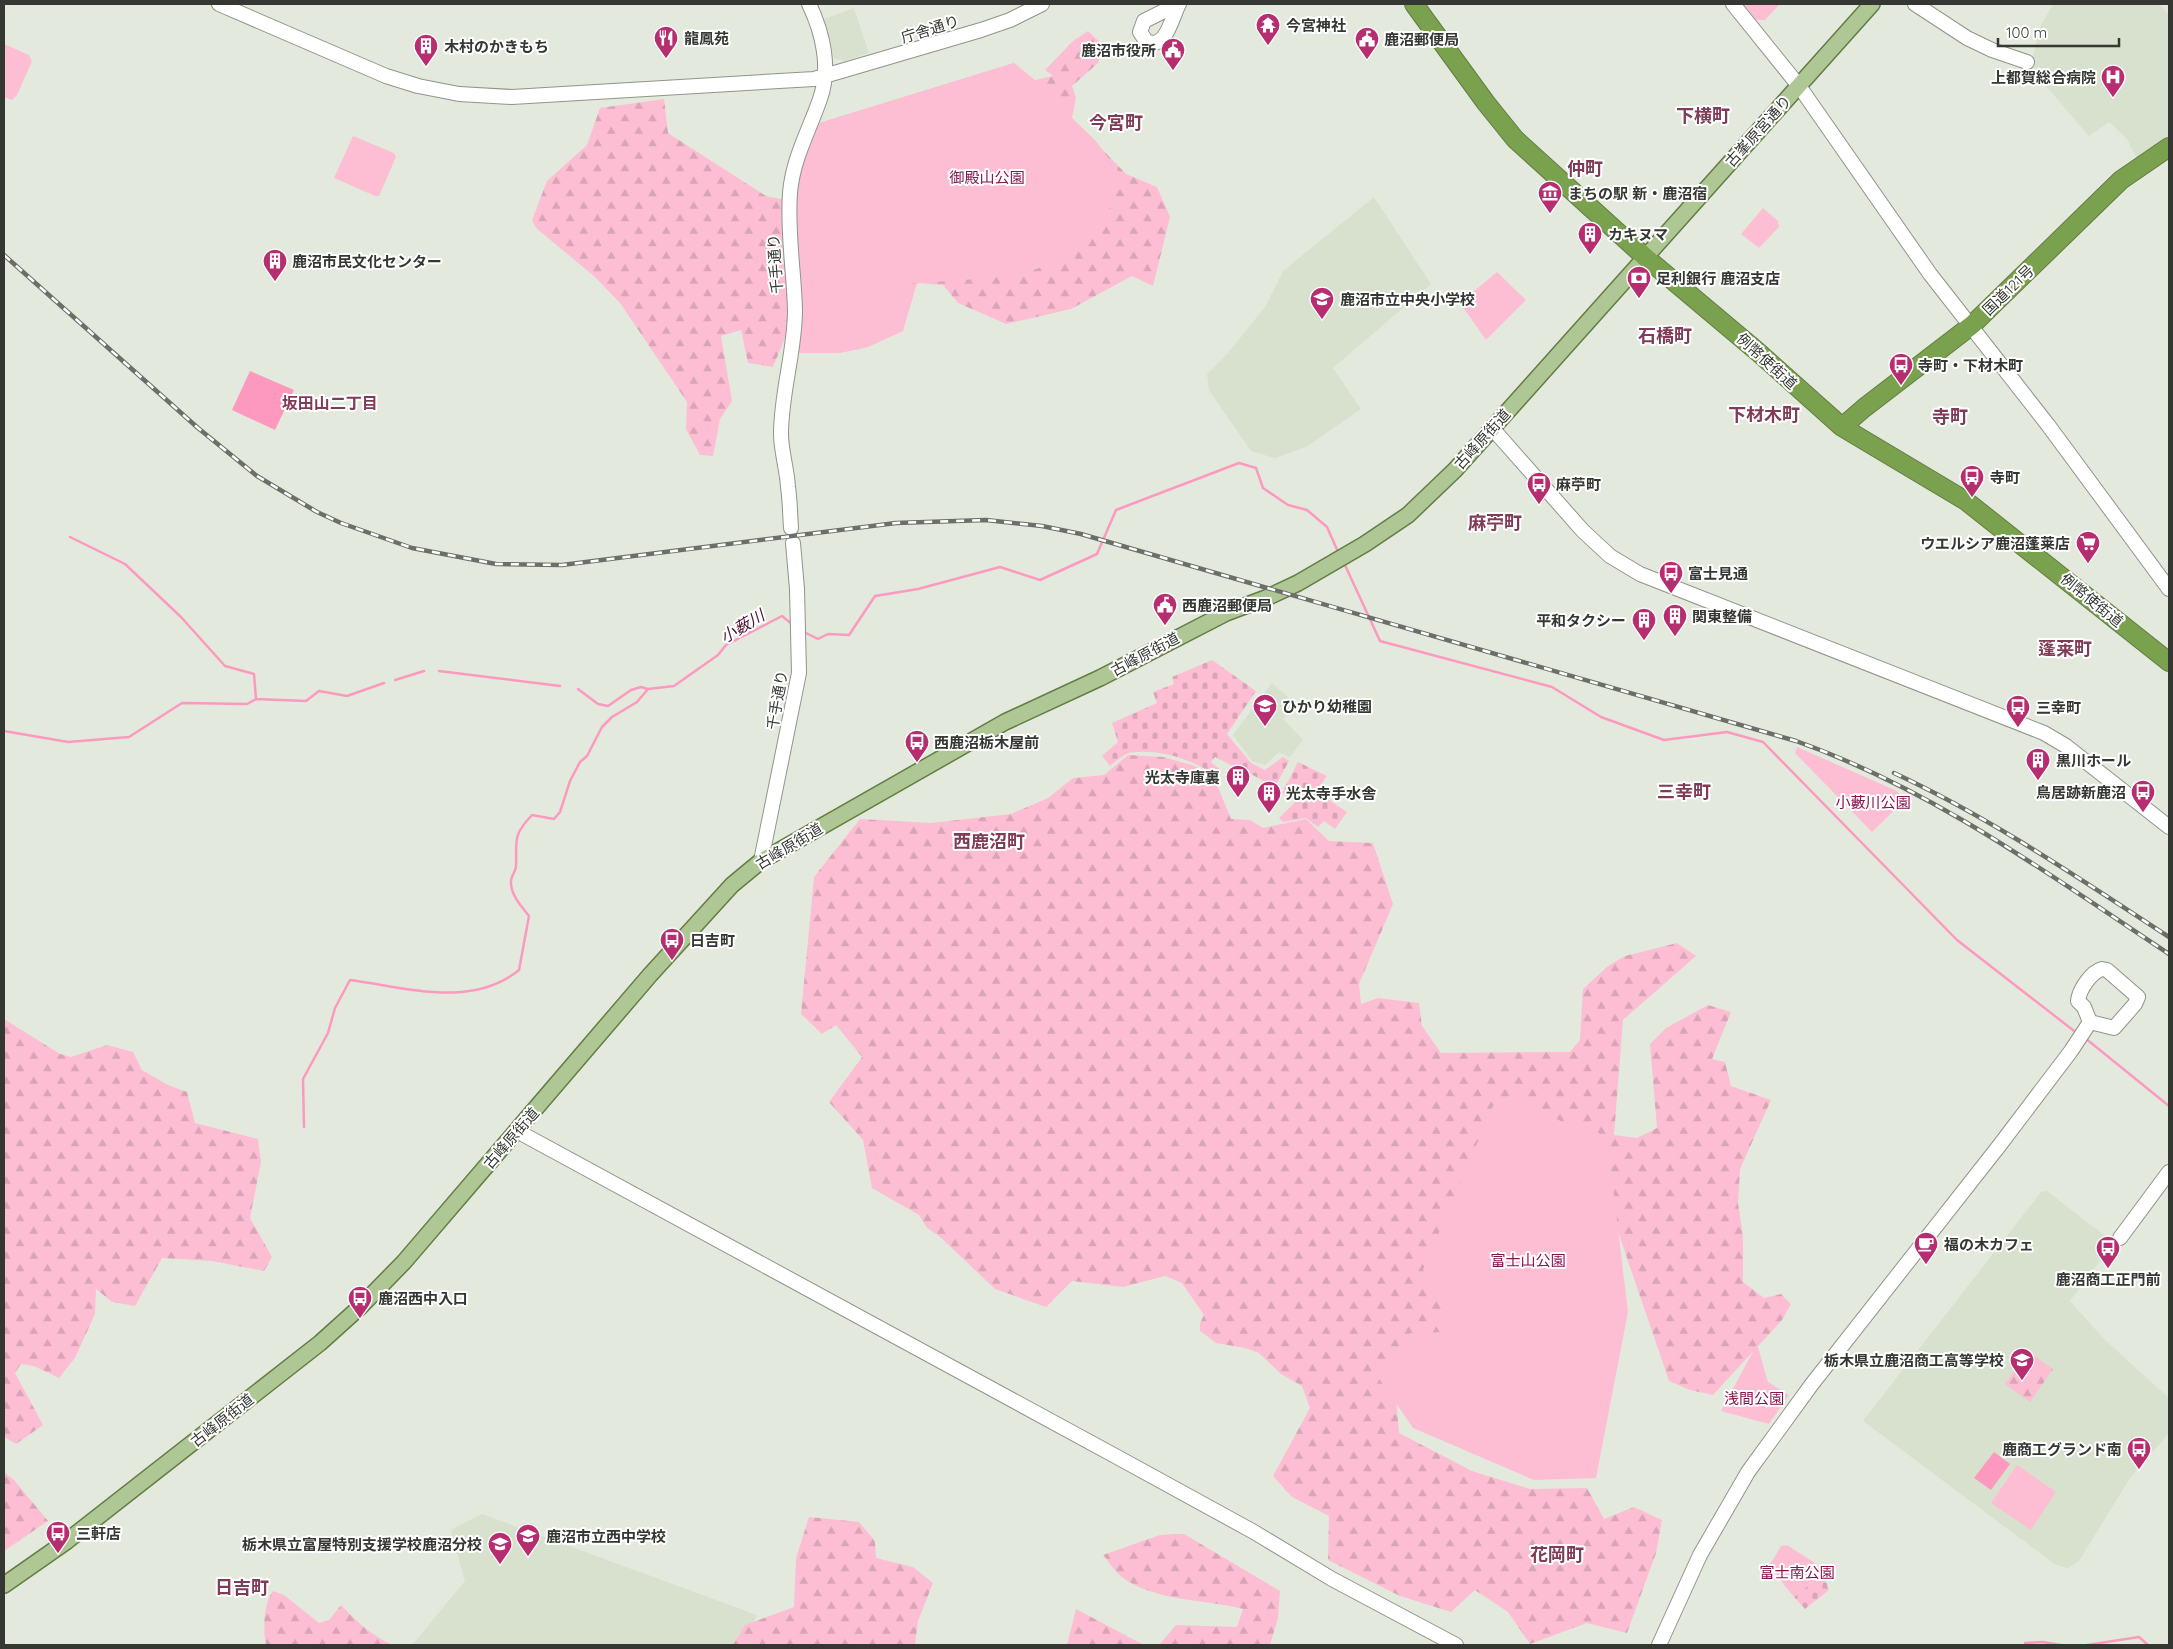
<svg xmlns="http://www.w3.org/2000/svg" width="2173" height="1649" font-family="Quicksand,'Noto Sans JP',sans-serif">
  <defs>
    <pattern id="forest-firs" width="22" height="20" patternUnits="userSpaceOnUse" patternTransform="scale(1.25)"><rect width="22" height="20" fill="#fdbed4"/><path d="M5 1l3.5 6h-7zM16 11l3.5 6h-7z" fill="#d9a4b6"/></pattern>
    <pattern id="cemetery-stones" width="16" height="16" patternUnits="userSpaceOnUse" patternTransform="scale(1.25)"><rect width="16" height="16" fill="#fdbed4"/><path d="M2 7V4a2 2 0 0 1 4 0v3zM10 15v-3a2 2 0 0 1 4 0v3z" fill="#d9a4b6"/></pattern>
  </defs>
  <rect width="100%" height="100%" fill="#e3eadd"/>
  <path fill="#d7e1cd" d="M2053,4H2159L2169,15V136L2137,159L2127,139L2109,122L2089,136L2035,73L2033,58L2039,29Z
    M854,8L869,53L845,61L834,58L824,19Z
    M1374,197L1431,284L1333,368L1361,409L1306,447L1275,458L1251,451L1209,390L1207,374L1227,354L1265,307L1283,271Z
    M1272,683L1296,704L1283,719L1303,740L1290,757L1279,752L1265,765L1252,761L1233,735Z
    M2047,1191L2105,1236L2108,1250L2070,1301L2105,1340L2169,1398V1433L2130,1478L2079,1561L2068,1568L2056,1565L1863,1421L2041,1192Z
    M482,1514L757,1615L742,1645H415L413,1644L465,1581L451,1532L454,1528Z"/>
  <path fill="url(#forest-firs)" d="M1088,31L1104,46L1098,63L1072,86L1076,98L1072,118L1126,174L1157,187L1170,217L1153,286L1132,276L1071,309L1006,324L958,303L943,285L917,283L903,331L864,348L839,353H797L785,338L773,367L748,363L741,330L721,336L732,401L720,419L713,456L700,455L686,429L687,402L620,303L595,277L536,228L532,220L547,181L587,145L600,108L664,99L668,133L766,196L780,199L790,195L816,124L1014,63L1035,80L1053,76L1045,70L1073,41Z
    M1128,755L1163,757L1195,766L1214,777L1231,819L1250,820L1263,828L1306,819L1329,841L1373,843L1393,904L1359,984L1361,1004L1378,998L1419,1003L1422,1026L1441,1053L1570,1052L1580,1040L1583,989L1608,966L1625,956L1677,943L1696,956L1623,1020L1614,1135L1637,1138L1657,1128L1650,1044L1666,1028L1708,1005L1731,1012L1712,1059L1725,1062L1731,1086L1771,1100L1740,1169L1738,1203L1743,1237V1282L1764,1298L1781,1294L1791,1304L1782,1320L1713,1395L1690,1390L1669,1381L1614,1220L1451,1340L1394,1373L1399,1433L1472,1471L1530,1489L1587,1488L1604,1519L1634,1507L1662,1520L1656,1553L1627,1633L1587,1623L1530,1644L1508,1612L1475,1590L1451,1612L1400,1596L1328,1560L1329,1516L1292,1497L1273,1476L1310,1408L1302,1386L1281,1374L1259,1353L1245,1348L1216,1343L1200,1331V1323L1204,1315L1182,1283L1165,1276L1123,1287L1072,1281L1046,1307L995,1289L939,1236L927,1228L919,1215L872,1188L863,1140L829,1102L862,1057L836,1025L822,1034L801,1014L814,877L860,819L931,823L1011,814L1048,798L1073,778L1104,775Z
    M4,1019L60,1054L71,1057L107,1045L133,1052L142,1070L168,1085L187,1092L195,1123L258,1139L261,1162L250,1218L272,1257L264,1271L212,1261L162,1258L135,1306L112,1302L96,1289L95,1314L75,1358L59,1378L34,1366L21,1364L15,1373L43,1425L16,1444L4,1437Z
    M2031,1354L2053,1369L2030,1402L2005,1384L2025,1355Z
    M4,1472L14,1480L48,1521L4,1551Z
    M809,1517L859,1522L875,1541L876,1558L913,1567L933,1583L918,1621L915,1645H733L745,1625L794,1607L796,1558Z
    M1173,1534H1184L1280,1591L1278,1618L1270,1645H1159L1176,1625L1237,1627L1243,1609C1205,1599 1157,1602 1123,1578C1116,1573 1109,1562 1103,1555L1160,1535Z
    M273,1591L284,1595L319,1623L329,1620L341,1605C357,1622 372,1636 393,1645H266C263,1629 263,1604 273,1591Z
    M1076,1609L1144,1645H1067Z"/>
  <path fill="url(#cemetery-stones)" d="M1212,660L1256,691L1227,734L1251,763L1265,770L1283,757L1289,761L1275,787L1249,773L1245,776L1235,767L1215,757L1211,762L1222,771L1218,777C1194,760 1159,748 1129,753C1123,755 1115,762 1110,766L1102,756L1118,742L1112,723L1157,703L1153,692L1174,684L1172,677Z
    M1298,762L1327,776L1316,791L1347,812L1335,829L1324,821L1318,827L1306,818L1283,822L1279,818L1295,802L1282,793Z
    M1823,1573L1829,1590L1805,1609L1794,1597Z"/>
  <path fill="#fdbed4" d="M1744,4H1780L1765,20H1756Z
    M4,44L29,55L32,61L17,95L12,100L4,97Z
    M1014,63L1095,140L1119,172L1113,203L1096,227L1056,262L1016,276L908,284L903,331L868,347L839,353H797L793,230L801,153L816,124Z
    M353,136L394,153L396,157L379,196H375L334,178Z
    M1763,208L1778,221L1779,227L1759,248L1741,234Z
    M1497,272L1526,300L1486,340L1460,303Z
    M1797,747L1897,791L1905,800L1872,832L1795,753Z
    M1511,1095L1572,1127L1589,1129L1603,1135L1609,1153L1628,1312L1596,1478L1534,1480L1413,1428L1375,1373L1410,1333L1442,1332L1445,1303L1423,1270L1493,1106Z
    M1757,1344L1768,1382L1789,1395L1769,1424L1721,1411Z
    M2017,1465L2056,1492L2031,1530L1991,1503Z
    M1787,1545L1815,1563L1823,1573L1794,1597L1769,1566L1781,1546Z"/>
  <path fill="#fd99bf" d="M250,371L294,390L275,430L232,410Z
    M1994,1452L2010,1464L1991,1490L1974,1478Z"/>
  <g fill="none" stroke-linecap="round" stroke-linejoin="round">
    <path stroke="#fd99bf" stroke-width="2.5" d="M70,537L125,564L181,617L225,666L254,674L256,699
      M1344,563L1380,641L1552,687L1601,717L1664,740L1727,732L1763,742L1957,940L2078,1034
      M802,631L818,639L828,634L849,635L875,596L918,589L1000,567L1040,580L1097,554L1116,510L1239,463L1256,468L1263,488L1288,505L1307,510L1327,527L1339,554
      M439,671L560,686
      M395,680L424,671
      M578,689L598,704L608,706L631,690L641,687L648,689L674,686L718,655L726,645L782,616L793,625
      M4,731L68,742L129,737L182,703L247,704L256,699L306,701L319,691L347,696L384,683
      M2085,1038L2169,1106
      M304,1127L303,1079L328,1033L335,1008L350,980C405,987 471,1009 519,970L529,916C521,906 510,894 511,881C511,876 516,871 516,866C517,840 512,836 532,815L554,819L560,812L570,781L580,762L587,756L602,727L612,717L637,702L648,689
      M2025,1643L2043,1642L2061,1645
      M2087,1645L2139,1637L2148,1645"/>
    <defs>
      <path id="secondary" d="M219,4L386,76L418,86L459,94L512,97L814,79L981,30L1010,20L1042,4
        M1178,4L1144,21L1140,32L1146,41C1166,51 1172,17 1179,4
        M1733,4L1799,86L1930,274L2048,425L2169,589
        M1915,4L1967,38L1992,50L2027,62
        M1492,428L1583,531L1610,556L1640,574L2044,733L2066,746L2169,827
        M791,528C790,514 790,500 788,487C787,469 781,451 781,434C781,392 795,352 795,310C794,271 787,232 790,193C793,158 809,131 820,99C831,68 823,33 809,4
        M761,861L799,673L797,589L793,543
        M2102,969L2107,970L2138,997L2135,1004L2114,1028L2090,1022L2084,1007L2078,1001C2079,990 2091,972 2102,969Z
        M517,1131L1119,1458L1254,1532L1332,1579L1456,1645
        M2120,1238L2169,1172
        M1659,1645L1700,1555L1748,1472L1812,1384L1999,1146L2071,1051L2090,1022"/>
      <path id="primary" d="M4,1585L67,1541L320,1343L360,1307L404,1262L650,975L732,885L761,861L1005,722L1100,678L1226,613L1266,598L1298,583L1365,544L1408,515L1455,470L1872,4"/>
      <path id="highway" d="M1414,4L1486,103L1515,139L1645,257L1758,352L1842,427L1966,501L2169,662
        M1842,427L1864,408L1972,325L2121,180L2169,147"/>
    </defs>
    <use href="#secondary" stroke="#8f9589" stroke-width="16"/>
    <use href="#primary" stroke="#627c44" stroke-width="18"/>
    <use href="#highway" stroke="#627c44" stroke-width="20"/>
    <use href="#secondary" stroke="#fff" stroke-width="14"/>
    <use href="#primary" stroke="#afc794" stroke-width="15"/>
    <use href="#highway" stroke="#7aa14d" stroke-width="18"/>
    <defs>
      <path id="rail" d="M4,255L198,428L257,476L317,512L341,523L412,548L496,564L562,565L896,523L986,520L1042,526L1081,534L1796,741C1934,790 2048,874 2169,954
        M1894,773C1991,818 2080,879 2169,937"/>
    </defs>
    <use href="#rail" stroke="#6b6f68" stroke-width="4.5"/>
    <use href="#rail" stroke="#fff" stroke-width="2.5" stroke-dasharray="8" stroke-linecap="butt"/>
  </g>
  <defs>
    <symbol id="temple-pin" viewBox="-11 -11 22 30"><path d="M0 17L-7.5 6A9.5 9.5 0 1 1 7.5 6Z" fill="#b62e6f" stroke="#fff"/><path d="M0-6L5-2H3V0L6.5 2.5H4V6H1.5V3h-3V6H-4V2.5H-6.5L-3 0V-2H-5Z" fill="#fff"/></symbol>
    <symbol id="restaurant-pin" viewBox="-11 -11 22 30"><path d="M0 17L-7.5 6A9.5 9.5 0 1 1 7.5 6Z" fill="#b62e6f" stroke="#fff"/><path d="M-5-6h1v4h1v-4h1v4h1v-4h1v5L-1.5 .5V6h-2V.5L-5-1ZM5-6V6H3V1.5H1.5Q1.5-4 5-6Z" fill="#fff"/></symbol>
    <symbol id="civic-pin" viewBox="-11 -11 22 30"><path d="M0 17L-7.5 6A9.5 9.5 0 1 1 7.5 6Z" fill="#b62e6f" stroke="#fff"/><path d="M-.6-6.5H3V-4.5H.6V-3L4-1V1h2V6H-6V1h2V-1L-.6-3ZM-1.2 2.5V6h2.4V2.5Z" fill="#fff"/></symbol>
    <symbol id="building-pin" viewBox="-11 -11 22 30"><path d="M0 17L-7.5 6A9.5 9.5 0 1 1 7.5 6Z" fill="#b62e6f" stroke="#fff"/><path d="M-4-6H4V6H1V3H-1V6H-4ZM-2.5-4.3h1.7v1.8h-1.7ZM.8-4.3h1.7v1.8H.8ZM-2.5-1h1.7V.8h-1.7ZM.8-1h1.7V.8H.8Z" fill="#fff"/></symbol>
    <symbol id="hospital-pin" viewBox="-11 -11 22 30"><path d="M0 17L-7.5 6A9.5 9.5 0 1 1 7.5 6Z" fill="#b62e6f" stroke="#fff"/><path d="M-5-5h3v3.5h4V-5h3V5h-3V1.5h-4V5h-3Z" fill="#fff"/></symbol>
    <symbol id="museum-pin" viewBox="-11 -11 22 30"><path d="M0 17L-7.5 6A9.5 9.5 0 1 1 7.5 6Z" fill="#b62e6f" stroke="#fff"/><path d="M0-6L6-3V-2H-6V-3ZM-5-1h2V3h-2ZM-1-1h2V3h-2ZM3-1h2V3H3ZM-6 4H6V6H-6Z" fill="#fff"/></symbol>
    <symbol id="bank-pin" viewBox="-11 -11 22 30"><path d="M0 17L-7.5 6A9.5 9.5 0 1 1 7.5 6Z" fill="#b62e6f" stroke="#fff"/><path d="M-6-4H6V4H-6ZM0-2.3a2.3 2.3 0 1 0 0 4.6a2.3 2.3 0 1 0 0-4.6Z" fill="#fff"/></symbol>
    <symbol id="school-pin" viewBox="-11 -11 22 30"><path d="M0 17L-7.5 6A9.5 9.5 0 1 1 7.5 6Z" fill="#b62e6f" stroke="#fff"/><path d="M0-5L7-2L0 1L-7-2ZM-4 1L0 2.5L4 1V4Q0 6-4 4Z" fill="#fff"/></symbol>
    <symbol id="bus-pin" viewBox="-11 -11 22 30"><path d="M0 17L-7.5 6A9.5 9.5 0 1 1 7.5 6Z" fill="#b62e6f" stroke="#fff"/><path d="M-5-6H5V4H4V6H2V4H-2V6H-4V4H-5ZM-3.5-4V0h7V-4ZM-3.5 1.2v1.5H-2V1.2ZM2 1.2v1.5H3.5V1.2Z" fill="#fff"/></symbol>
    <symbol id="supermarket-pin" viewBox="-11 -11 22 30"><path d="M0 17L-7.5 6A9.5 9.5 0 1 1 7.5 6Z" fill="#b62e6f" stroke="#fff"/><path d="M-6-5.5h2.5l.6 2H6L4.5 2H-2.5L-4.4-4H-6ZM-1.5 3.2a1.3 1.3 0 1 0 .1 0ZM3 3.2a1.3 1.3 0 1 0 .1 0Z" fill="#fff"/></symbol>
    <symbol id="cafe-pin" viewBox="-11 -11 22 30"><path d="M0 17L-7.5 6A9.5 9.5 0 1 1 7.5 6Z" fill="#b62e6f" stroke="#fff"/><path d="M-5.5-4.5H6V0H3Q3 3.5 0 3.5H-2.5Q-5.5 3.5-5.5 0ZM3-3.2v2h1.7v-2ZM-6 4.5H4V6H-6Z" fill="#fff"/></symbol>
  </defs>
  <g fill-rule="evenodd">
    <use href="#temple-pin" x="1254" y="11" width="28" height="38"/>
    <use href="#restaurant-pin" x="652" y="24" width="28" height="38"/>
    <use href="#civic-pin" x="1353" y="25" width="28" height="38"/>
    <use href="#building-pin" x="412" y="32" width="28" height="38"/>
    <use href="#civic-pin" x="1159" y="36" width="28" height="38"/>
    <use href="#hospital-pin" x="2099" y="63" width="28" height="38"/>
    <use href="#museum-pin" x="1536" y="179" width="28" height="38"/>
    <use href="#building-pin" x="1576" y="220" width="28" height="38"/>
    <use href="#building-pin" x="261" y="247" width="28" height="38"/>
    <use href="#bank-pin" x="1625" y="264" width="28" height="38"/>
    <use href="#school-pin" x="1308" y="285" width="28" height="38"/>
    <use href="#bus-pin" x="1887" y="351" width="28" height="38"/>
    <use href="#bus-pin" x="1958" y="463" width="28" height="38"/>
    <use href="#bus-pin" x="1525" y="470" width="28" height="38"/>
    <use href="#supermarket-pin" x="2074" y="529" width="28" height="38"/>
    <use href="#bus-pin" x="1657" y="559" width="28" height="38"/>
    <use href="#civic-pin" x="1151" y="591" width="28" height="38"/>
    <use href="#building-pin" x="1661" y="602" width="28" height="38"/>
    <use href="#building-pin" x="1630" y="606" width="28" height="38"/>
    <use href="#school-pin" x="1251" y="692" width="28" height="38"/>
    <use href="#bus-pin" x="2004" y="693" width="28" height="38"/>
    <use href="#bus-pin" x="903" y="728" width="28" height="38"/>
    <use href="#building-pin" x="2024" y="746" width="28" height="38"/>
    <use href="#building-pin" x="1224" y="763" width="28" height="38"/>
    <use href="#bus-pin" x="2129" y="778" width="28" height="38"/>
    <use href="#building-pin" x="1255" y="779" width="28" height="38"/>
    <use href="#bus-pin" x="658" y="926" width="28" height="38"/>
    <use href="#cafe-pin" x="1912" y="1230" width="28" height="38"/>
    <use href="#bus-pin" x="2094" y="1234" width="28" height="38"/>
    <use href="#bus-pin" x="346" y="1284" width="28" height="38"/>
    <use href="#school-pin" x="2008" y="1346" width="28" height="38"/>
    <use href="#bus-pin" x="2125" y="1435" width="28" height="38"/>
    <use href="#bus-pin" x="44" y="1519" width="28" height="38"/>
    <use href="#school-pin" x="514" y="1522" width="28" height="38"/>
    <use href="#school-pin" x="486" y="1530" width="28" height="38"/>
  </g>
  <g text-anchor="middle" dominant-baseline="central" stroke-width="4" stroke-linejoin="round" paint-order="stroke">
    <g font-size="15" font-weight="bold" fill="#343732" stroke="#fff" text-anchor="start">
      <text x="1286" y="25">今宮神社</text>
      <text x="684" y="38">龍鳳苑</text>
      <text x="1384" y="39">鹿沼郵便局</text>
      <text x="444" y="46">木村のかきもち</text>
      <text x="1156" y="50" text-anchor="end">鹿沼市役所</text>
      <text x="2096" y="77" text-anchor="end">上都賀総合病院</text>
      <text x="1568" y="193">まちの駅 新・鹿沼宿</text>
      <text x="1608" y="234">カキヌマ</text>
      <text x="292" y="261">鹿沼市民文化センター</text>
      <text x="1656" y="278">足利銀行 鹿沼支店</text>
      <text x="1340" y="299">鹿沼市立中央小学校</text>
      <text x="1918" y="365">寺町・下材木町</text>
      <text x="1990" y="477">寺町</text>
      <text x="1556" y="484">麻苧町</text>
      <text x="2070" y="543" text-anchor="end">ウエルシア鹿沼蓬莱店</text>
      <text x="1688" y="573">富士見通</text>
      <text x="1182" y="605">西鹿沼郵便局</text>
      <text x="1692" y="616">関東整備</text>
      <text x="1626" y="620" text-anchor="end">平和タクシー</text>
      <text x="1282" y="706">ひかり幼稚園</text>
      <text x="2036" y="707">三幸町</text>
      <text x="934" y="742">西鹿沼栃木屋前</text>
      <text x="2056" y="760">黒川ホール</text>
      <text x="1220" y="777" text-anchor="end">光太寺庫裏</text>
      <text x="2126" y="792" text-anchor="end">鳥居跡新鹿沼</text>
      <text x="1286" y="793">光太寺手水舎</text>
      <text x="690" y="940">日吉町</text>
      <text x="1944" y="1244">福の木カフェ</text>
      <text x="2108" y="1279" text-anchor="middle">鹿沼商工正門前</text>
      <text x="378" y="1298">鹿沼西中入口</text>
      <text x="2004" y="1360" text-anchor="end">栃木県立鹿沼商工高等学校</text>
      <text x="2122" y="1449" text-anchor="end">鹿商工グランド南</text>
      <text x="76" y="1533">三軒店</text>
      <text x="546" y="1536">鹿沼市立西中学校</text>
      <text x="482" y="1544" text-anchor="end">栃木県立富屋特別支援学校鹿沼分校</text>
    </g>
    <g font-size="15" fill="#343732" stroke="#fff">
      <text transform="translate(930 29) rotate(-17)">庁舎通り</text>
      <text transform="translate(1758 131) rotate(-48)">古峯原宮通り</text>
      <text transform="translate(775 264) rotate(-94)">千手通り</text>
      <text transform="translate(2008 290) rotate(-44)">国道121号</text>
      <text transform="translate(1767 361) rotate(42)">例幣使街道</text>
      <text transform="translate(1482 439) rotate(-48)">古峰原街道</text>
      <text transform="translate(2092 600) rotate(39)">例幣使街道</text>
      <text transform="translate(1145 654) rotate(-28)">古峰原街道</text>
      <text transform="translate(777 700) rotate(-80)">千手通り</text>
      <text transform="translate(789 846) rotate(-31)">古峰原街道</text>
      <text transform="translate(511 1138) rotate(-49)">古峰原街道</text>
      <text transform="translate(222 1420) rotate(-38)">古峰原街道</text>
    </g>
    <g font-size="15" fill="#891350" stroke="#fff">
      <text x="987" y="177">御殿山公園</text>
      <text x="1873" y="802">小藪川公園</text>
      <text x="1528" y="1260">富士山公園</text>
      <text x="1754" y="1398">浅間公園</text>
      <text x="1797" y="1572">富士南公園</text>
    </g>
    <g font-size="16" font-weight="bold" fill="#803b57" stroke="#fff">
      <text x="330" y="403">坂田山二丁目</text>
    </g>
    <g font-size="16" font-style="italic" fill="#4c0f2c" stroke="#fff">
      <text transform="translate(742 626) rotate(-31)">小薮川</text>
    </g>
    <g font-size="18" font-weight="bold" fill="#803b57" stroke="#fff">
      <text x="1703" y="115">下横町</text>
      <text x="1116" y="122">今宮町</text>
      <text x="1585" y="168">仲町</text>
      <text x="1665" y="335">石橋町</text>
      <text x="1764" y="414">下材木町</text>
      <text x="1950" y="416">寺町</text>
      <text x="1495" y="522">麻苧町</text>
      <text x="2065" y="648">蓬莱町</text>
      <text x="1684" y="791">三幸町</text>
      <text x="989" y="841">西鹿沼町</text>
      <text x="1557" y="1554">花岡町</text>
      <text x="242" y="1587">日吉町</text>
    </g>
  </g>
  <rect width="2173" height="1649" fill="none" stroke="#343732" stroke-width="10"/>
  <path d="M1998 38v8h121v-8" fill="none" stroke="#343732" stroke-width="2.5"/>
  <text x="2006" y="38" font-size="15" fill="#343732" stroke="#ffffff" stroke-width="4" paint-order="stroke">100 m</text>
</svg>
